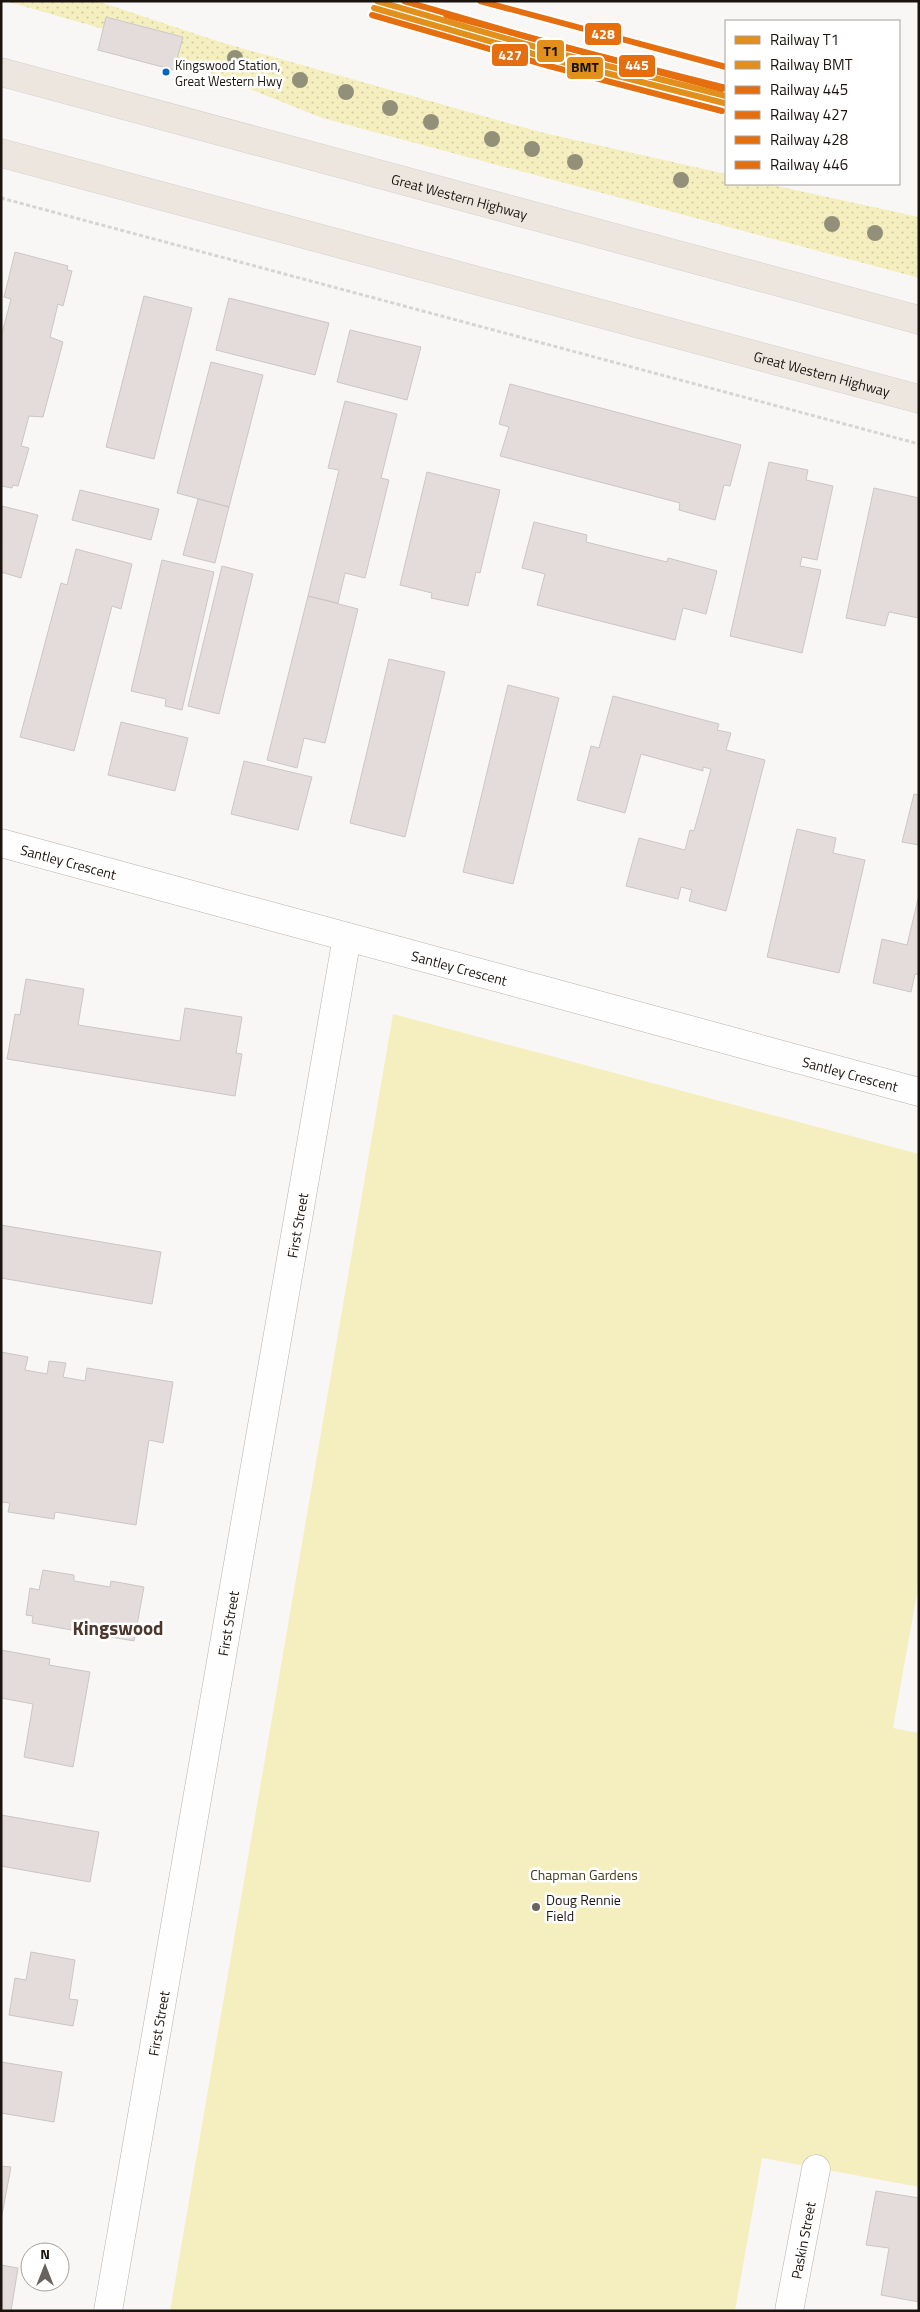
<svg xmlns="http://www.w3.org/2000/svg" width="920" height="2312" font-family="'Titillium Web',sans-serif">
  <defs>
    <pattern id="grass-dots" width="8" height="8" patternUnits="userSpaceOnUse" patternTransform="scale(1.25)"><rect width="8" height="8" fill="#f5efc0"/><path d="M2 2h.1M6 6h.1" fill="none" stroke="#d1cca4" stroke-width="1.8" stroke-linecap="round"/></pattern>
  </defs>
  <rect width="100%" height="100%" fill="#f9f7f5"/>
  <path fill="url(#grass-dots)" d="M5,1H97L220,42L540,132L726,174V184H768L919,217V278L322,118L177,60L182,36L107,17L103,29Z"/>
  <path fill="#f5efc0" d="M393,1014L919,1154V1582L893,1728L919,1733V2187L762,2158L735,2311H170Z"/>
  <path fill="#e3dcda" stroke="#ccc6c5" d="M106,17L183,37L174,70L98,50Z
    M15,252L68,266L67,270L72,271L63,306L58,304L50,337L63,342L43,417L29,416L21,446L29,448L18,486L13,485L12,488L1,486V337L11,299L4,297Z
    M144,296L192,308L154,459L106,447Z
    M229,298L329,323L315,375L216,350Z
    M350,330L421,347L407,400L337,382Z
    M211,362L263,375L229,507L177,493Z
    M510,384L741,445L730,486L724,485L715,520L679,510L680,503L500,456L509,427L499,424Z
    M345,401L397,414L381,478L389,480L365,578L345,573L338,603L308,596L339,470L328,468Z
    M769,462L808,470L806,480L833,486L817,560L802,557L800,566L821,570L802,653L730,636Z
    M427,472L500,490L480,573L476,572L468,606L431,598L432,593L400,585Z
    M874,488L919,498V618L889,612L885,626L846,618Z
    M80,490L159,509L151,540L72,520Z
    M198,499L229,507L215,563L183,555Z
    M2,506L38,515L21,578L1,572Z
    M534,522L587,535L586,542L667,562L668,558L717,571L706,614L683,608L675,640L537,605L545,574L522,568Z
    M76,549L132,564L121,609L112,606L74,751L20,737L61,583L67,585Z
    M162,560L214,572L182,710L165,706L166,699L131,691Z
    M222,566L253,574L219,714L188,706Z
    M308,596L358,609L325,743L304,738L297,768L267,760Z
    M389,659L445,672L405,837L350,823Z
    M508,685L559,698L513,884L463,872Z
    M613,696L719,724L717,730L731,733L726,750L765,760L726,911L689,901L692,890L681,887L678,899L626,886L639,838L685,850L690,830L694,831L711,769L703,767V771L641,754L625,813L577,800L591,746L599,748Z
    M121,722L188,738L175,791L108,775Z
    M244,761L312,777L298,830L231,814Z
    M914,794L919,795V845L902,842Z
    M797,829L836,838L833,853L865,860L839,973L767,957Z
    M919,895V975L915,974L911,992L873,983L882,939L907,945Z
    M26,979L84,989L78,1025L180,1041L185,1008L242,1017L236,1053L242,1054L235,1096L7,1059L15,1014L20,1015Z
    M1,1225L161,1252L152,1304L1,1278Z
    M1,1352L28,1357L25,1370L47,1374L49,1361L66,1363L63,1377L85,1381L87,1368L173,1382L163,1443L149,1440L136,1525L55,1512L54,1519L8,1512L10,1503L1,1502Z
    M43,1570L74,1575V1581L110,1587L111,1581L144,1587L134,1641L32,1623L33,1616L26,1615L30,1588L39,1590Z
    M1,1650L50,1659L49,1665L90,1672L73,1767L24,1757L33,1704L1,1698Z
    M1,1815L99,1832L90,1882L1,1866Z
    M31,1952L75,1960L69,1999L78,2000L73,2026L9,2015L15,1978L26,1980Z
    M1,2062L62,2072L54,2122L1,2113Z
    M1,2166L11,2167L1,2220Z
    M876,2191L919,2198V2302L881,2295L889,2248L866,2245Z
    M1,2265L18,2268L11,2311H1Z"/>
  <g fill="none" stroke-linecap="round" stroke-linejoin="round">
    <defs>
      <g id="street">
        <path id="s1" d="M1,843L919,1092"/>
        <path id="s2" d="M108,2311L347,937"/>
        <path id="s3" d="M789,2311L816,2169"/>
      </g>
      <g id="highway">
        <path id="s4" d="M1,72L919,320"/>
        <path id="s5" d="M1,153L919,399"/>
      </g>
    </defs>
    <use href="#street" stroke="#b6b1ad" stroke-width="29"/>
    <use href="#highway" stroke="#d4d1d0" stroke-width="29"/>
    <path stroke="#d6d5d4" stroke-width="3" stroke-dasharray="4 2.5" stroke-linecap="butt" d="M1,198L919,444"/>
    <use href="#street" stroke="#fefefe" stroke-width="28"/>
    <use href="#highway" stroke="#ece6de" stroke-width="28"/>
    <defs>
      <path id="rail-1" d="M377,1L553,52L726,96"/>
      <path id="rail-2" d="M374,8L551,59L724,103"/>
      <path id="rail-3" d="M404,1L555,45L726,88"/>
      <path id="rail-4" d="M372,15L549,66L722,111"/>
      <path id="rail-5" d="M480,1L726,67"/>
      <path id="rail-6" d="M446,15L722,89"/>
    </defs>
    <use href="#rail-1" stroke="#fff" stroke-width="10"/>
    <use href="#rail-2" stroke="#fff" stroke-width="10"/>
    <use href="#rail-3" stroke="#fff" stroke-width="10"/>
    <use href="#rail-4" stroke="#fff" stroke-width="10"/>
    <use href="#rail-5" stroke="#fff" stroke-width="10"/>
    <use href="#rail-6" stroke="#fff" stroke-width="10"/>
    <use href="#rail-1" stroke="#e38f1b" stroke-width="6"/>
    <use href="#rail-2" stroke="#e38f1b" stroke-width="6"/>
    <use href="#rail-3" stroke="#e56e0f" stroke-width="6"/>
    <use href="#rail-4" stroke="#e56e0f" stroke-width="6"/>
    <use href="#rail-5" stroke="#e56e0f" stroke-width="6"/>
    <use href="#rail-6" stroke="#e56e0f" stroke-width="6"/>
  </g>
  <g fill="#93907a">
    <circle cx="235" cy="58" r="8"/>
    <circle cx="300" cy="80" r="8"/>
    <circle cx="346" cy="92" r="8"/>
    <circle cx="390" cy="108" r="8"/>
    <circle cx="431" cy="122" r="8"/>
    <circle cx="492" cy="139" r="8"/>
    <circle cx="532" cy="149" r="8"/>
    <circle cx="575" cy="162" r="8"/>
    <circle cx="681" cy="180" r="8"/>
    <circle cx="832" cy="224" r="8"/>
    <circle cx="875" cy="233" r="8"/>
  </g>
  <circle fill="#0065bd" stroke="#fff" stroke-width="2" cx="166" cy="72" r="4.5"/>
  <circle fill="#69635f" stroke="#fff" stroke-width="2" cx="536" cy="1907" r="5"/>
  <g text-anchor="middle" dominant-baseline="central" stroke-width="5" stroke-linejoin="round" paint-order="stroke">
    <g font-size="13" fill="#1b130e" stroke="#fff" text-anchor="start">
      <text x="175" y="65">Kingswood Station,<tspan x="175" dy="16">Great Western Hwy</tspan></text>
    </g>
    <g font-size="14" fill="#1b130e" stroke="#fff">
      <text stroke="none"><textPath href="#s4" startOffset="475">Great Western Highway</textPath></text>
      <text stroke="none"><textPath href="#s5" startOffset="850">Great Western Highway</textPath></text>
      <text stroke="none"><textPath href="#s1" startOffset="70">Santley Crescent</textPath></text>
      <text stroke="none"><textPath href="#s1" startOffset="475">Santley Crescent</textPath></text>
      <text stroke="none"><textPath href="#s1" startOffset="880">Santley Crescent</textPath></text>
      <text stroke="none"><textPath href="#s2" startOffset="1102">First Street</textPath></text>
      <text stroke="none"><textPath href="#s2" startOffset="698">First Street</textPath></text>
      <text stroke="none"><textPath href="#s2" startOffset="292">First Street</textPath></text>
      <text stroke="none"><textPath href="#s3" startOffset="72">Paskin Street</textPath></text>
    </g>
    <g font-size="14" fill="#403b16" stroke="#fff">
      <text x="584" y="1874">Chapman Gardens</text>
    </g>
    <g font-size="14" fill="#1b130e" stroke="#fff" text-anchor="start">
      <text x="546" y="1899">Doug Rennie<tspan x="546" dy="16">Field</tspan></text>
    </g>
    <g font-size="19" font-weight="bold" fill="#4c372d" stroke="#fff">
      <text x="118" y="1627">Kingswood</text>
    </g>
  </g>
  <g stroke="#fff" stroke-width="2">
    <rect x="584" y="22" width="38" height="24" rx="5" fill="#e56e0f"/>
    <rect x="536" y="39" width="29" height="24" rx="5" fill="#e38f1b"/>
    <rect x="491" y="43" width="38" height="24" rx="5" fill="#e56e0f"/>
    <rect x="618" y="54" width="38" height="24" rx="5" fill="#e56e0f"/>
    <rect x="566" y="56" width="38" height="24" rx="5" fill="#e38f1b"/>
  </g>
  <g font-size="14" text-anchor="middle" font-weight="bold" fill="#fff">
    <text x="603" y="39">428</text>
    <text x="510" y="60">427</text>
    <text x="637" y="70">445</text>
  </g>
  <g font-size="14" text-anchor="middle" font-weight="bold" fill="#111">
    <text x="551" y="56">T1</text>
    <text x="585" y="72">BMT</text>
  </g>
  <rect width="920" height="2312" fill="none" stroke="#1b130e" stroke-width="5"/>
  <rect x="725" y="20" width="175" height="165" fill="#ffffff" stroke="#a4a19f"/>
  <rect x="735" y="36" width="25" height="8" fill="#e38f1b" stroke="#a4a19f"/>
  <text x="770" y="45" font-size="15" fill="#1b130e">Railway T1</text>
  <rect x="735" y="61" width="25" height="8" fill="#e38f1b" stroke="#a4a19f"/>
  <text x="770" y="70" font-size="15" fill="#1b130e">Railway BMT</text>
  <rect x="735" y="86" width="25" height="8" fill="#e56e0f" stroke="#a4a19f"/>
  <text x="770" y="95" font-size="15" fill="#1b130e">Railway 445</text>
  <rect x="735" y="111" width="25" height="8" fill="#e56e0f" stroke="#a4a19f"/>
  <text x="770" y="120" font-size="15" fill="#1b130e">Railway 427</text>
  <rect x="735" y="136" width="25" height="8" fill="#e56e0f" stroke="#a4a19f"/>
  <text x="770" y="145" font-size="15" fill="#1b130e">Railway 428</text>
  <rect x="735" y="161" width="25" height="8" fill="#e56e0f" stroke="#a4a19f"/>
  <text x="770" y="170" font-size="15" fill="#1b130e">Railway 446</text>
  <g transform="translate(45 2267)"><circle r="24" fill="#ffffff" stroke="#a4a19f"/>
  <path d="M0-4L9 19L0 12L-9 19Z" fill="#69635f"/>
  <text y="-8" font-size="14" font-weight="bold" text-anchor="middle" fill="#1b130e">N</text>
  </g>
</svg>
